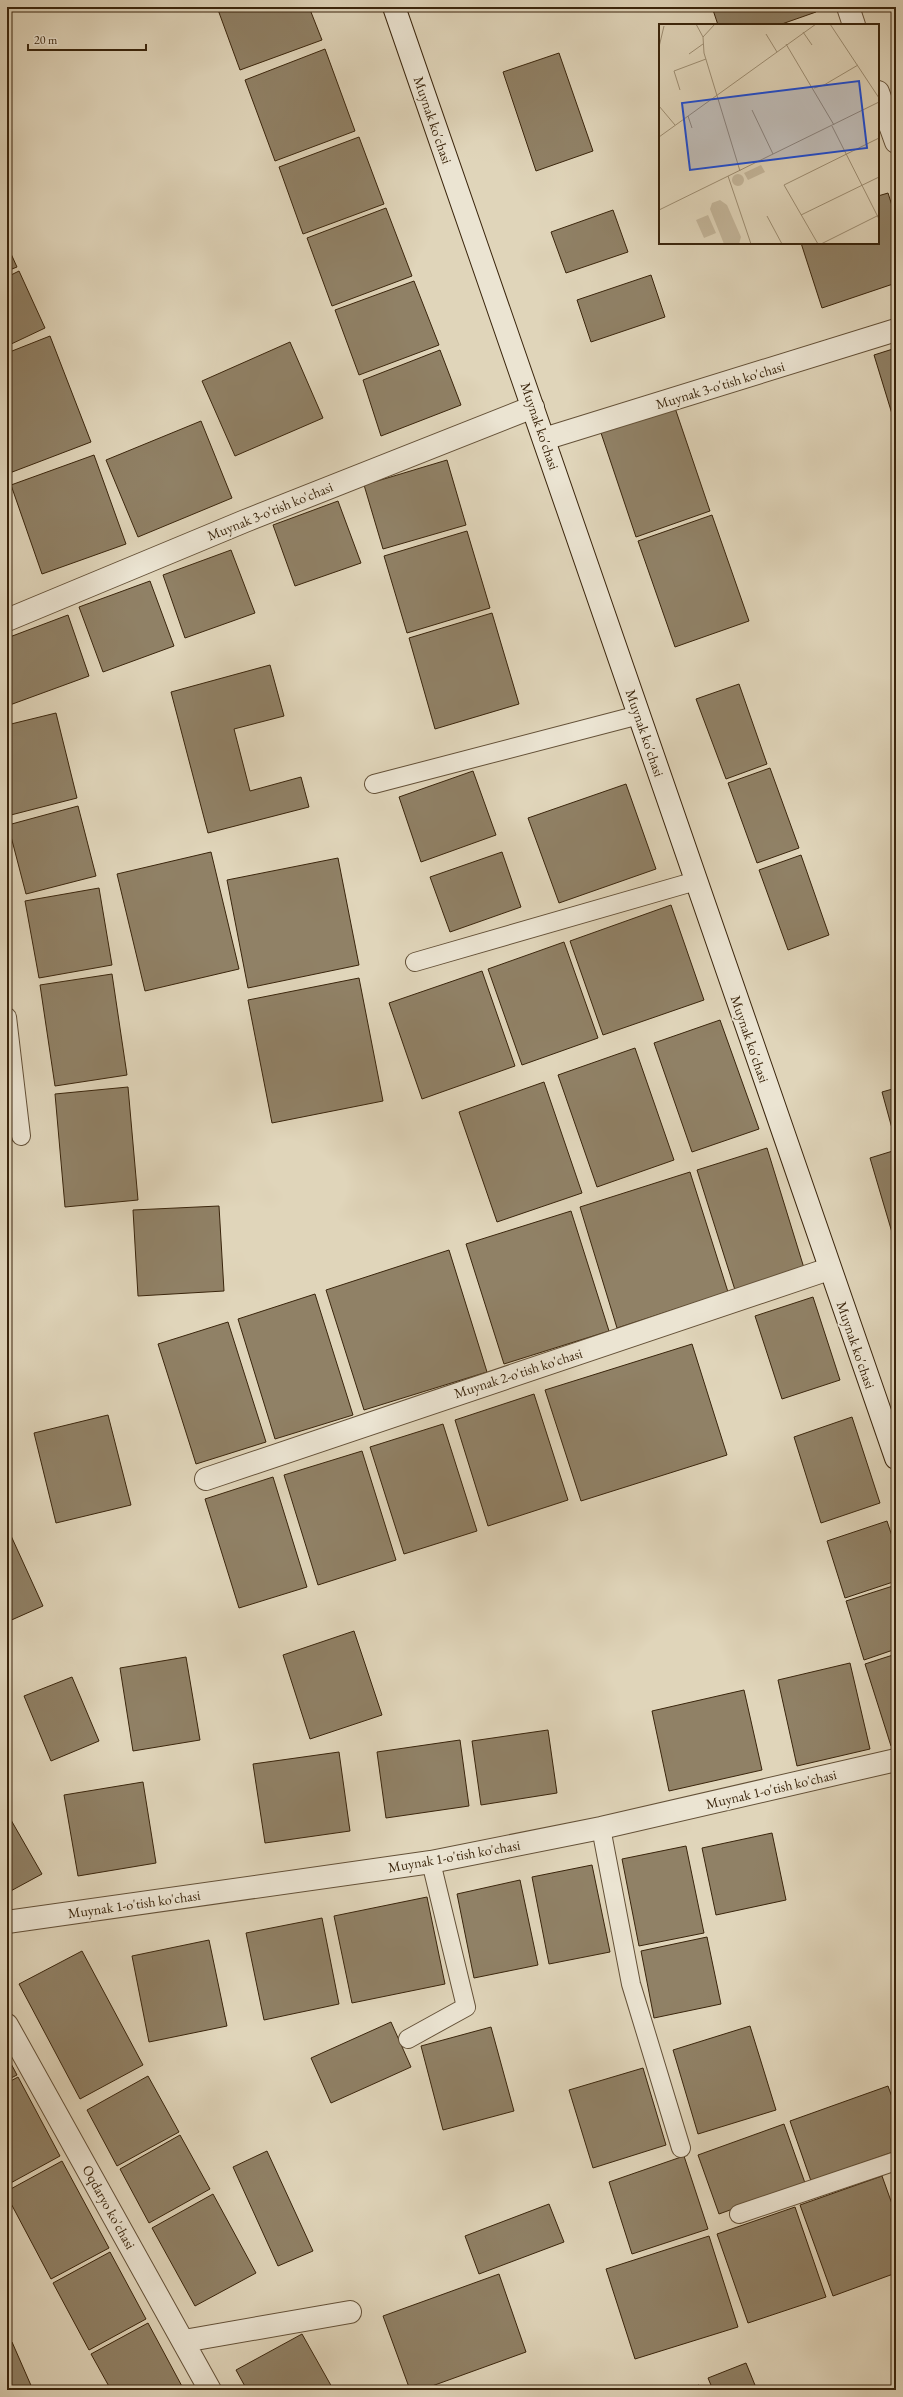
<svg xmlns="http://www.w3.org/2000/svg" width="903" height="2397" font-family="'EB Garamond',serif">
  <rect width="100%" height="100%" fill="#e0d5ba"/>
  <filter id="stains"><feTurbulence type="fractalNoise" baseFrequency=".005" numOctaves="4"/><feColorMatrix values="0 0 0 0 .2 0 0 0 0 .09 0 0 0 0 .02 0 0 0 .5 -.17"/></filter>
  <radialGradient id="worn" r=".72"><stop offset=".6" stop-color="#630" stop-opacity="0"/><stop offset="1" stop-color="#630" stop-opacity=".3"/></radialGradient>
  <path fill="#908166" stroke="#3a250c" d="M217,7H309L322,40L240,70Z
    M712,7H815L816,12L779,25H718Z
    M325,49L355,131L275,161L245,80Z
    M559,53L593,151L536,171L503,72Z
    M359,137L384,204L303,234L279,167Z
    M888,193L896,218V283L822,308L801,243H878V196Z
    M386,208L412,276L332,306L307,238Z
    M613,210L628,252L566,273L551,232Z
    M7,245L17,267L7,271Z
    M19,271L45,328L7,346V277Z
    M651,275L665,317L591,342L577,300Z
    M414,281L439,345L359,375L335,310Z
    M50,336L91,442L7,474V353Z
    M290,342L323,418L235,456L202,381Z
    M896,348V427L874,355Z
    M440,350L461,405L381,436L363,380Z
    M674,405L710,511L636,537L600,430Z
    M201,421L232,498L138,537L106,460Z
    M94,455L126,544L42,574L11,485Z
    M447,460L466,525L383,549L364,485Z
    M338,501L361,563L295,586L273,525Z
    M712,515L749,621L675,647L638,541Z
    M467,531L490,608L407,633L384,556Z
    M231,550L255,613L185,638L163,575Z
    M150,581L174,646L103,672L79,607Z
    M492,613L519,704L435,729L409,638Z
    M68,615L89,676L7,706V638Z
    M270,665L284,716L234,729L250,791L301,777L309,807L208,833L171,692Z
    M739,684L767,764L726,779L696,699Z
    M56,713L77,798L7,816V725Z
    M770,768L799,848L757,863L728,783Z
    M473,771L496,835L421,862L399,797Z
    M626,784L656,869L559,903L528,818Z
    M78,806L96,876L26,894L8,825Z
    M211,852L239,969L145,991L117,874Z
    M502,852L521,907L450,932L430,877Z
    M801,855L829,935L788,950L759,870Z
    M338,858L359,965L248,988L227,880Z
    M99,888L112,965L39,978L25,901Z
    M671,905L704,1000L603,1035L570,941Z
    M564,942L598,1038L522,1065L488,969Z
    M482,971L515,1066L422,1099L389,1003Z
    M112,974L127,1075L55,1086L40,985Z
    M359,978L383,1101L272,1123L248,1000Z
    M720,1020L759,1129L692,1152L654,1043Z
    M635,1048L674,1160L597,1187L558,1075Z
    M544,1082L582,1193L497,1222L459,1112Z
    M128,1087L138,1200L65,1207L55,1094Z
    M896,1088V1131L893,1132L882,1092Z
    M767,1148L804,1268L735,1290L697,1170Z
    M896,1150V1246L870,1158Z
    M690,1172L728,1292L617,1328L580,1207Z
    M219,1206L224,1291L138,1296L133,1210Z
    M571,1211L609,1331L504,1364L466,1244Z
    M449,1250L487,1372L364,1410L326,1290Z
    M315,1294L353,1415L275,1439L238,1319Z
    M813,1297L840,1380L782,1399L755,1316Z
    M228,1322L266,1442L196,1464L158,1344Z
    M692,1344L727,1455L581,1501L545,1390Z
    M534,1394L568,1500L488,1526L455,1420Z
    M108,1415L131,1505L56,1523L34,1433Z
    M852,1417L880,1503L821,1523L794,1437Z
    M443,1424L477,1531L404,1554L370,1447Z
    M362,1451L396,1560L318,1585L284,1475Z
    M273,1477L307,1587L239,1608L205,1499Z
    M887,1521L896,1548V1581L845,1598L827,1541Z
    M7,1527L43,1606L7,1622Z
    M896,1585V1649L864,1660L846,1601Z
    M354,1631L382,1715L310,1739L283,1655Z
    M896,1654V1745L891,1746L865,1664Z
    M186,1657L200,1740L133,1751L120,1668Z
    M850,1663L870,1749L797,1766L778,1680Z
    M72,1677L99,1741L51,1761L24,1696Z
    M744,1690L762,1770L669,1791L652,1711Z
    M548,1730L557,1793L481,1805L472,1741Z
    M460,1740L469,1806L386,1818L377,1752Z
    M339,1752L350,1831L265,1843L253,1764Z
    M143,1782L156,1863L78,1876L64,1795Z
    M7,1813L42,1874L7,1893Z
    M772,1833L786,1900L716,1915L702,1848Z
    M686,1846L704,1933L639,1946L622,1859Z
    M592,1865L610,1952L549,1964L532,1877Z
    M520,1880L538,1965L474,1978L457,1894Z
    M427,1897L445,1984L352,2003L334,1916Z
    M322,1918L339,2004L264,2020L246,1933Z
    M707,1937L721,2004L654,2018L641,1951Z
    M209,1940L227,2026L149,2042L132,1956Z
    M82,1951L143,2065L80,2099L19,1984Z
    M391,2022L411,2067L331,2103L311,2058Z
    M750,2026L776,2110L698,2134L673,2050Z
    M491,2027L514,2111L443,2130L421,2046Z
    M7,2056L17,2075L7,2080Z
    M643,2068L666,2145L593,2168L569,2090Z
    M148,2076L179,2132L117,2166L87,2110Z
    M18,2077L60,2156L7,2185V2083Z
    M888,2086L896,2108V2151L811,2181L790,2121Z
    M784,2124L805,2183L719,2214L698,2155Z
    M180,2135L210,2189L149,2223L120,2169Z
    M267,2151L313,2251L278,2266L233,2167Z
    M684,2156L708,2229L632,2254L609,2182Z
    M62,2161L109,2248L51,2279L7,2196V2191Z
    M896,2170V2187L891,2172Z
    M882,2176L896,2215V2273L833,2296L800,2205Z
    M213,2194L256,2273L195,2306L152,2228Z
    M549,2204L564,2242L479,2274L465,2236Z
    M795,2207L826,2297L748,2323L717,2234Z
    M709,2236L738,2327L635,2359L606,2269Z
    M110,2252L146,2319L89,2350L53,2283Z
    M499,2274L526,2352L421,2390H410L383,2316Z
    M148,2323L184,2390H111L91,2354Z
    M302,2334L333,2389L247,2390L236,2370Z
    M12,2342L33,2390H7V2345Z
    M746,2363L757,2390H713L708,2378Z
    M699,2385L701,2390H685Z"/>
  <g fill="none" stroke-linecap="round" stroke-linejoin="round">
    <defs>
      <path id="lane" d="M374,784L639,715
        M415,962L696,881
        M7,1017L21,1136
        M601,1828L631,1984L681,2148
        M408,2039L466,2007L431,1862
        M739,2214L896,2161"/>
      <path id="street" d="M848,7L854,25
        M878,92L896,142
        M544,439L896,330
        M7,620L245,521L533,407
        M206,1479L829,1269
        M7,1922L431,1862L601,1828L896,1760
        M7,2025L210,2390
        M184,2341L350,2312"/>
      <path id="secondary" d="M394,7L896,1458"/>
    </defs>
    <use href="#lane" stroke="#645138" stroke-width="20"/>
    <use href="#street" stroke="#645138" stroke-width="24"/>
    <use href="#secondary" stroke="#3a250c" stroke-width="24"/>
    <use href="#lane" stroke="#ebe4d2" stroke-width="18"/>
    <use href="#street" stroke="#ebe4d2" stroke-width="22"/>
    <use href="#secondary" stroke="#ebe4d2" stroke-width="22"/>
  </g>
  <g text-anchor="middle" dominant-baseline="central" stroke-width="4" stroke-linejoin="round" paint-order="stroke">
    <g font-size="14" fill="#3a250c" stroke="#ebe4d2">
      <text transform="translate(433 120) rotate(71)">Muynak ko'chasi</text>
      <text transform="translate(720 385) rotate(-17)">Muynak 3-o'tish ko'chasi</text>
      <text transform="translate(540 426) rotate(71)">Muynak ko'chasi</text>
      <text transform="translate(270 511) rotate(-22)">Muynak 3-o'tish ko'chasi</text>
      <text transform="translate(645 733) rotate(71)">Muynak ko'chasi</text>
      <text transform="translate(750 1039) rotate(71)">Muynak ko'chasi</text>
      <text transform="translate(856 1345) rotate(71)">Muynak ko'chasi</text>
      <text transform="translate(518 1373) rotate(-18)">Muynak 2-o'tish ko'chasi</text>
      <text transform="translate(771 1789) rotate(-13)">Muynak 1-o'tish ko'chasi</text>
      <text transform="translate(454 1856) rotate(-10)">Muynak 1-o'tish ko'chasi</text>
      <text transform="translate(134 1904) rotate(-8)">Muynak 1-o'tish ko'chasi</text>
      <text transform="translate(109 2207) rotate(61)">Oqdaryo ko'chasi</text>
    </g>
  </g>
  <g transform="translate(659 24)">
    <rect width="220" height="220" fill="#e0d5ba"/>
    <path d="M102,141L106,148L89,156L85,149ZM73 156a6 6 0 1 1 12 0a6 6 0 1 1-12 0ZM61,176L68,181L82,213L80,220H65L51,185L53,179ZM49,191L57,209L45,214L37,196Z" fill="#c4b79c"/>
    <path fill="none" stroke="#9e8f74" stroke-width="1" d="M37,0L44,13M56,0L44,13L45,29L81,147M171,0L220,74M144,8L153,21M107,10L118,28M127,20L175,101M0,23L5,2M30,30L44,20M155,64L165,61L199,41M21,66L15,47L47,35M0,82L16,101M93,86L114,130M29,92L33,104M173,102L220,195M0,113L157,0M69,152L92,220M0,186L220,78M142,191L220,153M108,192L123,220M159,220L125,161L220,114M162,220L220,191"/>
    <path fill="#1d4ed8" fill-opacity="0.15" stroke="#1d4ed8" stroke-width="2" d="M200,57L208,124L31,146L23,79Z"/>
    <rect width="220" height="220" fill="none" stroke="#3a250c" stroke-width="2"/>
  </g>
  <rect width="903" height="2397" fill="none" stroke="#e0d5ba" stroke-width="24"/>
  <rect x="8" y="8" width="887" height="2381" fill="none" stroke="#3a250c" stroke-width="2"/>
  <rect x="12" y="12" width="879" height="2373" fill="none" stroke="#3a250c"/>
  <path d="M28 44v6h118v-6" fill="none" stroke="#3a250c" stroke-width="2"/>
  <text x="34" y="44" font-size="12" fill="#3a250c" stroke="#ebe4d2" stroke-width="3" paint-order="stroke">20 m</text>
  <rect width="100%" height="100%" filter="url(#stains)"/>
  <rect width="100%" height="100%" fill="url(#worn)"/>
</svg>
